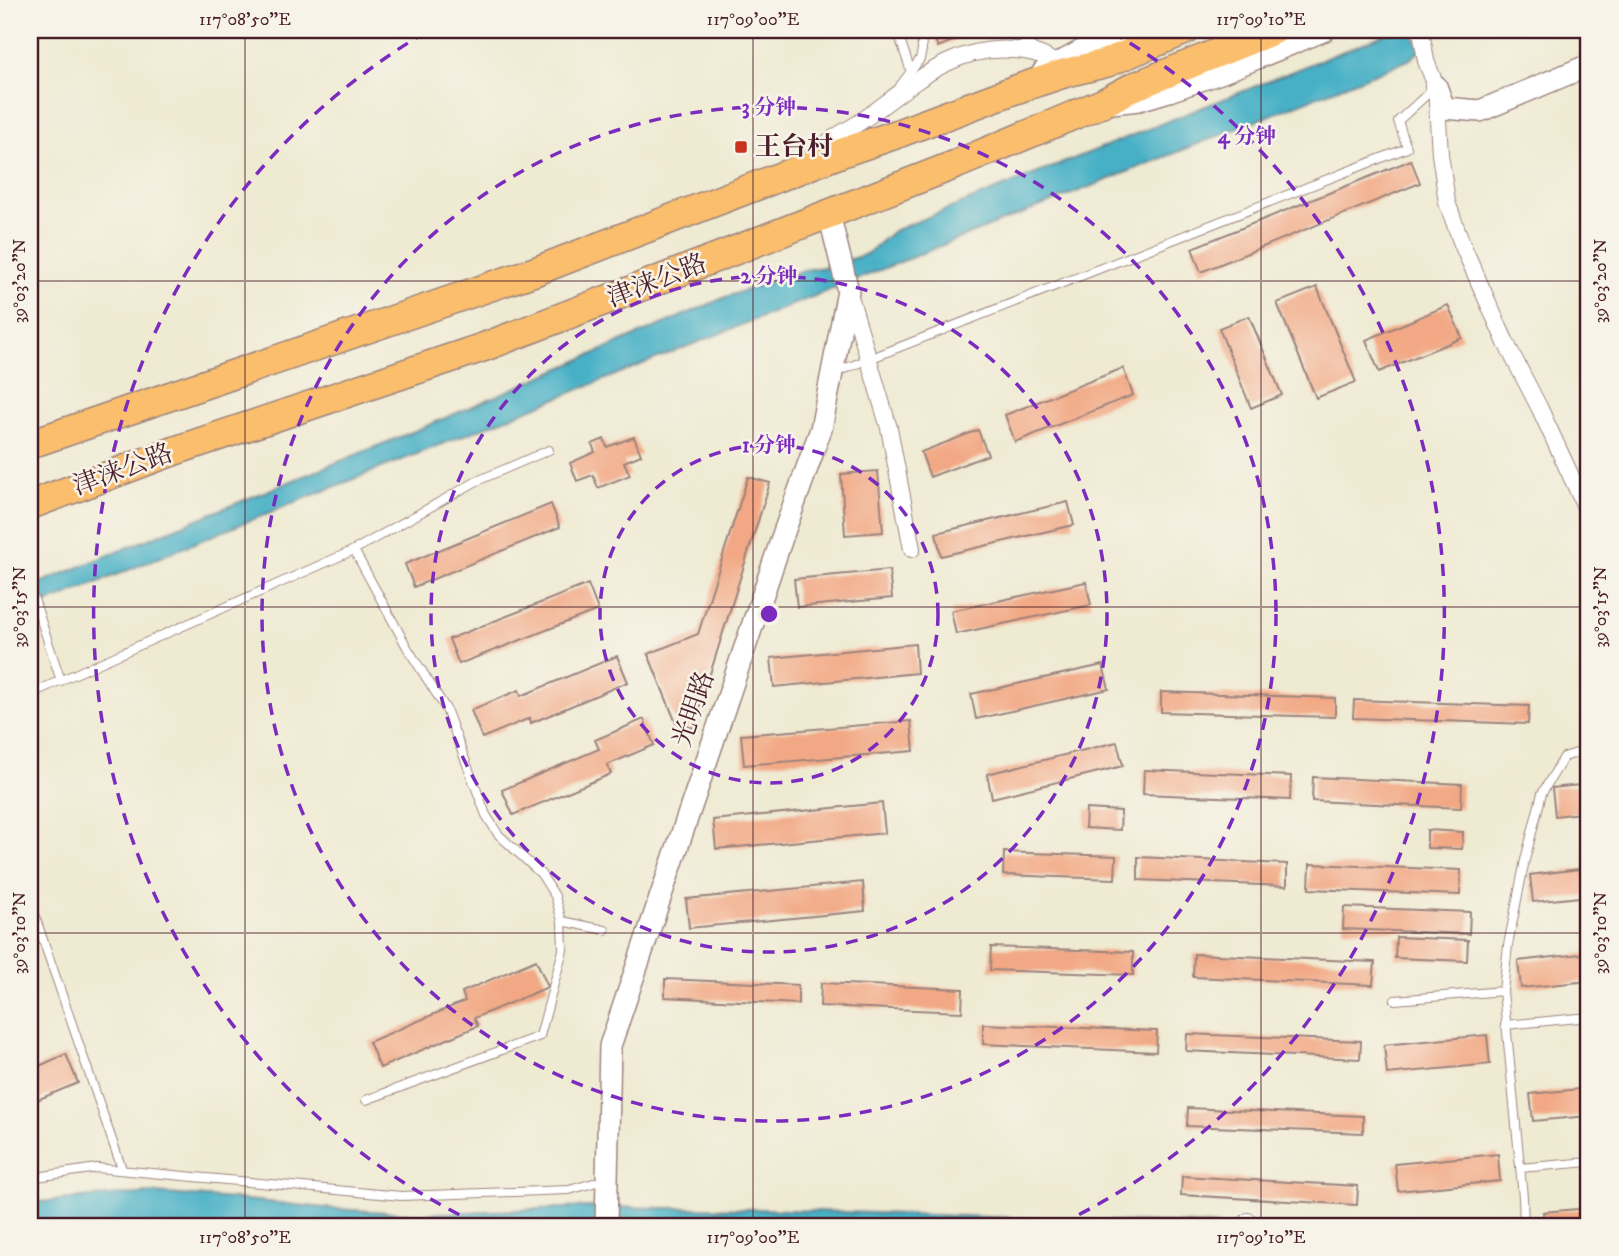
<svg xmlns="http://www.w3.org/2000/svg" width="1619" height="1256" font-family="'IM FELL DW Pica','Noto Serif SC',serif">
  <rect width="100%" height="100%" fill="#f7f3e8"/>
  <filter id="ink" filterUnits="userSpaceOnUse"><feTurbulence type="fractalNoise" baseFrequency=".0143" numOctaves="2"/><feDisplacementMap in="SourceGraphic" scale="14" xChannelSelector="R" yChannelSelector="G"/><feConvolveMatrix kernelMatrix="1 2 1 2 8 2 1 2 1" color-interpolation-filters="sRGB"/></filter>
  <filter id="wash" filterUnits="userSpaceOnUse"><feTurbulence type="fractalNoise" baseFrequency=".00686" numOctaves="4" result="noise"/><feDisplacementMap in="SourceGraphic" scale="28" xChannelSelector="R" yChannelSelector="G"/><feGaussianBlur stdDeviation="1.57" result="paint"/><feColorMatrix in="noise" values="0 0 0 0 0 0 0 0 0 0 0 0 0 0 0 0 0 1.4 0 .05"/><feComposite in="paint" operator="in"/></filter>
  <g filter="url(#wash)">
    <rect width="100%" height="100%" fill="#efead2"/>
    <path fill="#47b0c6" stroke="#486878" stroke-width="2" d="M1396,30H1412L1420,51L1409,60L278,509L30,610V587L422,428L726,297L804,270L825,267L867,254L893,231Z
      M154,1193L258,1201L335,1209L420,1214L587,1207L759,1209L1185,1224L1218,1226H30V1203L93,1197Z"/>
    <g id="blocks">
      <path fill="#f2a884" d="M931,30H980L938,47Z
        M1411,160L1420,183L1201,272L1192,248Z
        M1317,287L1356,382L1316,398L1277,303Z
        M1448,305L1462,338L1379,372L1366,340Z
        M1249,316L1282,395L1251,408L1219,328Z
        M1123,368L1133,395L1015,442L1005,415Z
        M978,430L988,455L930,477L921,452Z
        M634,437L641,455L624,462L630,475L598,488L593,475L577,481L570,463L595,452L592,444L604,439L607,447Z
        M878,471L883,532L845,535L841,474Z
        M748,477L770,483L693,728L676,723L648,654L698,634Z
        M1068,502L1074,525L941,556L936,533Z
        M551,504L560,527L414,587L405,564Z
        M889,570L892,598L797,607L794,579Z
        M1086,582L1091,605L956,634L951,611Z
        M588,584L598,610L459,664L449,639Z
        M915,644L917,673L774,687L771,658Z
        M617,656L628,682L531,723L530,718L482,738L471,710L519,690L521,696Z
        M1103,665L1109,689L976,719L971,694Z
        M1161,692L1335,698V717L1161,712Z
        M1354,700L1529,706L1528,724L1353,718Z
        M644,719L654,745L607,765L611,774L513,815L502,790L599,749L595,740Z
        M911,721L914,751L744,765L741,735Z
        M1117,742L1123,766L992,798L987,774Z
        M1144,770L1291,776L1290,800L1143,794Z
        M1313,777L1462,784L1461,808L1312,801Z
        M1589,784V812L1555,816L1552,788Z
        M882,803L885,833L716,849L713,820Z
        M1086,809L1121,811L1120,830L1085,828Z
        M1427,830L1463,832L1462,849L1427,848Z
        M1004,852L1116,856L1115,879L1003,875Z
        M1138,857L1287,864V886L1138,880Z
        M1310,864L1461,870L1460,895L1309,889Z
        M1589,868V896L1533,902L1530,875Z
        M863,882L865,911L689,928L686,899Z
        M1344,907L1470,912L1469,934L1343,929Z
        M1396,937L1468,940L1467,961L1395,958Z
        M991,947L1133,952V975L990,970Z
        M1589,953V981L1521,988L1518,961Z
        M1194,954L1375,962L1373,985L1193,977Z
        M536,960L548,987L474,1018L478,1026L380,1068L369,1042L465,1001L462,992Z
        M665,979L798,985V1004L665,997Z
        M821,983L963,989L962,1012L820,1006Z
        M983,1024L1157,1031L1156,1052L983,1044Z
        M1187,1034L1361,1041L1360,1059L1186,1051Z
        M1487,1035L1490,1064L1387,1074L1384,1045Z
        M66,1054L78,1083L30,1103V1070Z
        M1589,1088V1116L1533,1121L1530,1094Z
        M1188,1108L1363,1116V1133L1187,1126Z
        M1498,1154L1500,1181L1398,1191L1395,1164Z
        M1182,1176L1358,1186L1357,1205L1181,1195Z
        M1589,1208V1226H1544L1543,1212Z"/>
    </g>
  </g>
  <g filter="url(#ink)">
    <use href="#blocks" fill-opacity="0" stroke="#9c847e" stroke-width="2"/>
    <g fill="none" stroke-linecap="round" stroke-linejoin="round">
      <defs>
        <path id="service" d="M897,30L911,72
          M1012,30L1036,50
          M900,86L920,59L922,50L921,30
          M836,372L1407,148L1398,121L1434,88
          M354,550L408,649L446,709L486,815L498,834L541,874L555,896L562,921L563,950L540,1036L366,1100
          M30,587L61,681
          M30,694L354,550L477,481L549,450
          M30,902L122,1169
          M562,921L605,930
          M1395,1000L1503,991
          M1505,1025L1589,1017
          M1520,1168L1589,1162
          M30,1178L97,1168L401,1196L569,1190L604,1180
          M1524,1226L1523,1197L1503,991L1508,945L1525,860L1542,793L1564,757L1589,749"/>
        <path id="minor" d="M1421,30L1426,61L1436,86L1440,154L1447,202L1462,244L1506,343L1539,407L1589,515
          M811,158C818,152 824,145 831,140C841,133 853,127 863,120C910,87 952,44 1014,50C1033,51 1048,55 1062,70
          M849,293L889,428L912,549
          M1248,1226V1221"/>
        <path id="tertiary" d="M1043,72L1085,49L1129,30
          M1436,86L1444,108L1480,111L1589,65
          M1112,103L1139,100L1169,91L1223,72L1325,30
          M606,1226L610,1046L784,532L821,429L848,291L829,214"/>
        <path id="trunk" d="M30,444L536,271L844,152L894,135L1014,90L1065,73L1106,63L1186,30
          M30,505L174,451L484,347L674,274L957,164L1103,103L1133,87L1274,30"/>
      </defs>
      <use href="#service" stroke="#9c847e" stroke-width="10"/>
      <use href="#minor" stroke="#9c847e" stroke-width="18"/>
      <use href="#tertiary" stroke="#9c847e" stroke-width="24"/>
      <use href="#trunk" stroke="#9c847e" stroke-width="31"/>
      <use href="#service" stroke="#fff" stroke-width="8"/>
      <use href="#minor" stroke="#fff" stroke-width="16"/>
      <use href="#tertiary" stroke="#fff" stroke-width="21"/>
      <use href="#trunk" stroke="#fabe6d" stroke-width="28"/>
    </g>
  </g>
  <path fill="none" stroke="#4a1f2b" stroke-width="2" stroke-opacity="0.45" d="M245,30V1226M753,30V1226M1261,30V1226M30,281H1589M30,607H1589M30,933H1589"/>
  <g fill="none" stroke="#7b2cbf" stroke-width="3.5" stroke-dasharray="12 9">
    <circle cx="769" cy="614" r="169"/>
    <circle cx="769" cy="614" r="338"/>
    <circle cx="769" cy="614" r="507"/>
    <path d="M478 1224A676 676 0 0 1 426 32M1112 32A676 676 0 0 1 1060 1224"/>
  </g>
  <rect fill="#c8321e" stroke="#f7f3e8" stroke-width="2.5" x="734" y="140" width="14" height="14" rx="3.5"/>
  <g text-anchor="middle" dominant-baseline="central" stroke-width="5" stroke-linejoin="round" paint-order="stroke">
    <g font-size="26" font-weight="bold" fill="#4a1f2b" stroke="#f7f3e8" text-anchor="start">
      <text x="755" y="147">王台村</text>
    </g>
    <g font-size="26" fill="#4a1f2b" stroke="#f7f3e8">
      <text transform="translate(657 281) rotate(-21)">津涞公路</text>
      <text transform="translate(123 470) rotate(-20)">津涞公路</text>
      <text transform="translate(694 709) rotate(-71)">光明路</text>
    </g>
  </g>
  <circle cx="769" cy="614" r="10" fill="#7b2cbf" stroke="#f7f3e8" stroke-width="3.5"/>
  <g font-size="21" text-anchor="middle" font-weight="bold" fill="#7b2cbf" stroke="#f7f3e8" stroke-width="5" stroke-linejoin="round" paint-order="stroke">
    <text x="769" y="114">3 分钟</text>
    <text x="1247" y="143">4 分钟</text>
    <text x="769" y="283">2 分钟</text>
    <text x="769" y="452">1 分钟</text>
  </g>
  <rect width="1619" height="1256" fill="none" stroke="#f7f3e8" stroke-width="77"/>
  <rect x="38" y="38" width="1542" height="1180" fill="none" stroke="#4a1f2b" stroke-width="2.5"/>
  <g font-size="18" text-anchor="middle" fill="#4a1f2b">
    <text x="245" y="25">117°08'50"E</text>
    <text x="753" y="25">117°09'00"E</text>
    <text x="1261" y="25">117°09'10"E</text>
    <text transform="translate(19 281) rotate(-90)" y="6">39°03'20"N</text>
    <text transform="translate(1600 281) rotate(-90)" y="6">39°03'20"N</text>
    <text transform="translate(19 607) rotate(-90)" y="6">39°03'15"N</text>
    <text transform="translate(1600 607) rotate(-90)" y="6">39°03'15"N</text>
    <text transform="translate(19 933) rotate(-90)" y="6">39°03'10"N</text>
    <text transform="translate(1600 933) rotate(-90)" y="6">39°03'10"N</text>
    <text x="245" y="1243">117°08'50"E</text>
    <text x="753" y="1243">117°09'00"E</text>
    <text x="1261" y="1243">117°09'10"E</text>
  </g>
</svg>
